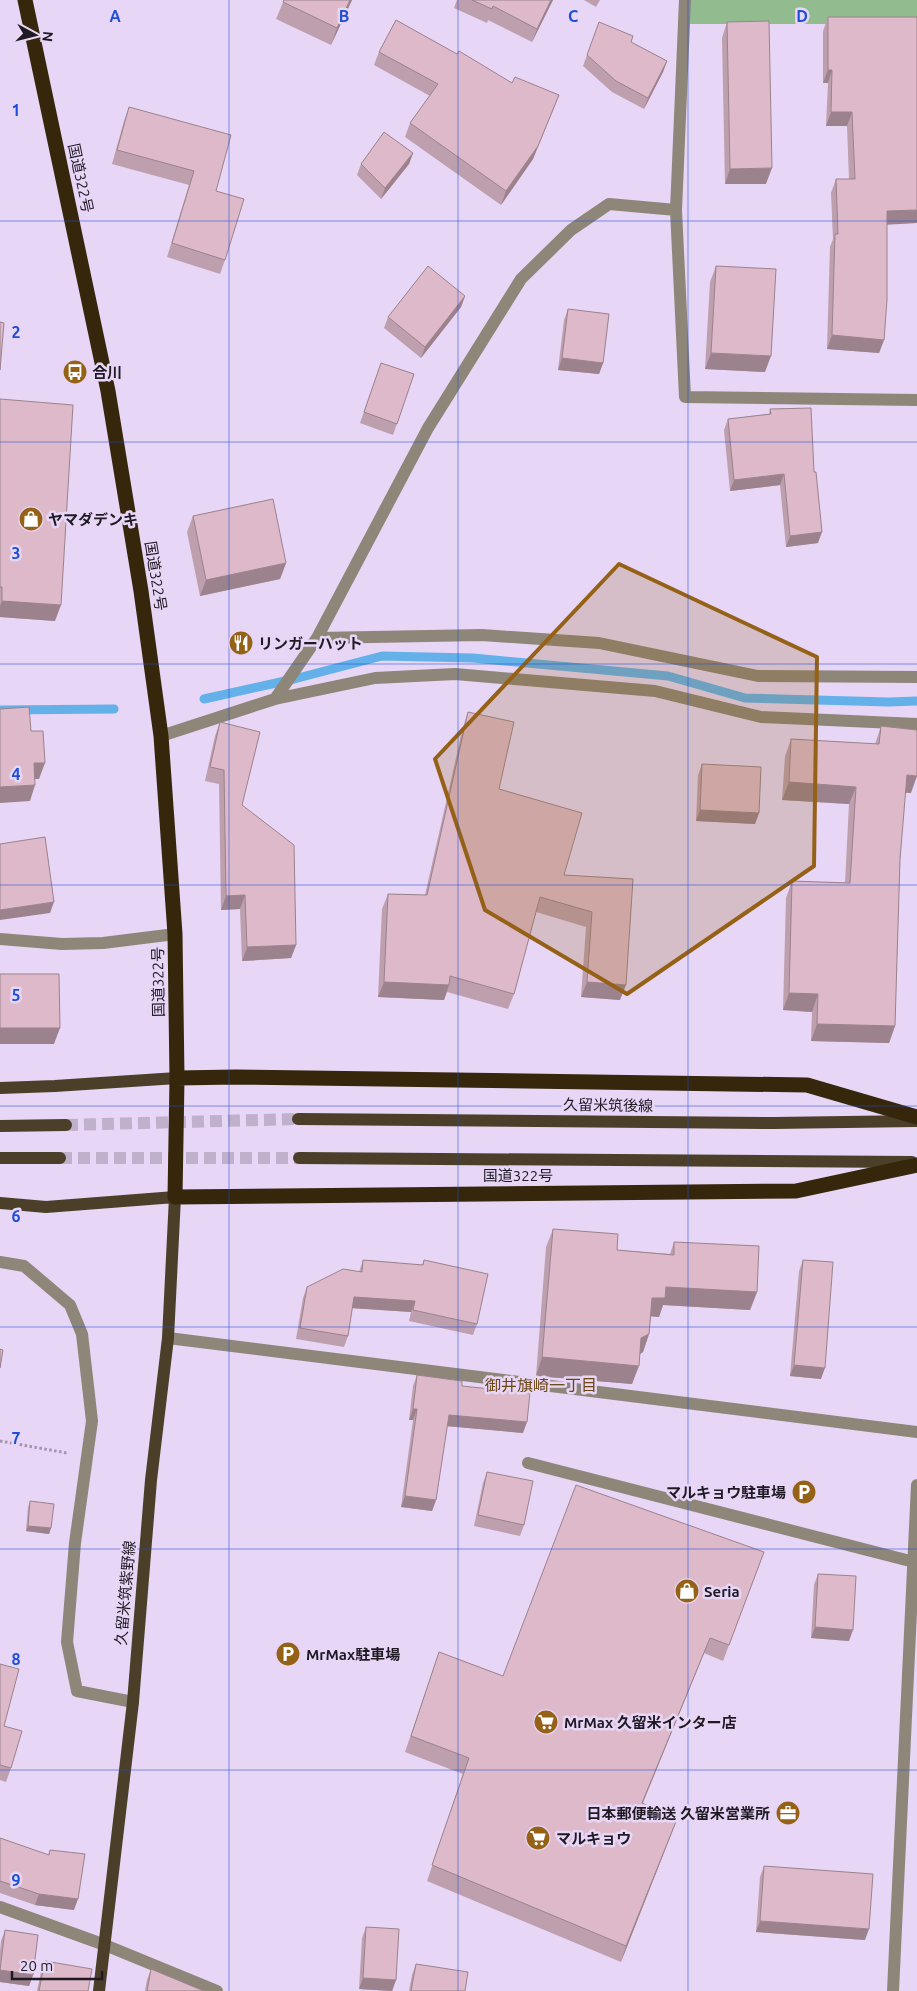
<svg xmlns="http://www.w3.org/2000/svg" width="917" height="1991" font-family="Ubuntu,'Noto Sans JP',sans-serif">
  <rect width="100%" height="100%" fill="#e7d6f6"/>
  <path fill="#93bb90" d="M685,0H917V24H684Z"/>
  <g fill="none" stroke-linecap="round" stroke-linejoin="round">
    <path stroke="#64b1ea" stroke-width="9" d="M204,699L294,679L382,656L473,658L668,676L745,698L889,702L917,701
      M0,710L114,709"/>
    <path stroke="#bfb0cc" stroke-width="12" stroke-dasharray="12 6" stroke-linecap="butt" d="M66,1125L298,1119
      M60,1158H299"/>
    <path stroke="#a294ad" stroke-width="3" stroke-dasharray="2.5 2.5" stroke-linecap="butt" d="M0,1441L67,1453"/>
    <path stroke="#8e8679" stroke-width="12" d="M685,0L676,210L685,397L917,400
      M317,638L482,635L599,643L758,676L917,677
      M275,699L317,638L428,428L521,279L571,230L609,204L676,210
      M161,736L275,699L375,678L455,674L655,691L761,717L917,724
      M0,939L62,944L103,943L175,934
      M0,1262L24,1266L70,1305L82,1334L92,1421L75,1543L67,1642L77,1691L133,1702
      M168,1338L917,1432
      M528,1463L914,1562
      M0,1907L105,1945L217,1991
      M893,1991L917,1485"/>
    <path stroke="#4c3f29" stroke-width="12" d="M0,1088L55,1086L177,1078
      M298,1119L774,1123L917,1121
      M0,1126L66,1125
      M0,1158H60
      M299,1158L912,1162
      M0,1203L46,1207L175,1197L168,1338L151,1480L133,1702L99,1991"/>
    <path stroke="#36270c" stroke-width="15" d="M25,0L108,391L141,591L161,736L175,934L177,1078L175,1197L796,1191L917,1165
      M177,1078L235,1077L807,1085L917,1117"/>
  </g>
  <path fill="#be9fae" d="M284,0H352L331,45L276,19Z
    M457,0H553L532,42L488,20L487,23L454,8Z
    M584,0H600L596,7Z
    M828,17H917V223L887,224L884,340L879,353L827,349L830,247L833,239L831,193L836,179H849L847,126H826L828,83H823V31Z
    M599,22L631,42L667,61L663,72L644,109L612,92L583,66Z
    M727,22L766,184H725L722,38Z
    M379,52L457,54L512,83L559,95L533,159L501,205L405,137L410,123L430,96L374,65Z
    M129,107L216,191L225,260L220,274L167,257L189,185L112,164L124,121Z
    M413,153L409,164L381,199L357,175L361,164Z
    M716,266L765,372L705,369L710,282Z
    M465,296L461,307L421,358L384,328L388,317Z
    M568,309L603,363L599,374L558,370L564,320Z
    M381,363L414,374L393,435L360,423Z
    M0,399L55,621L0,617Z
    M770,409L814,472L818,543L786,547L780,485L730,491L724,430L728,419L769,414Z
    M193,516L286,563L280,579L200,596L187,532Z
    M468,712L499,789L564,875L633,879L620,1000L581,997L586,927L536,912L514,994L508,1009L447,992L444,1000L378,997L382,909L388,894L425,895L463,727Z
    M220,722L242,805L296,945L291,958L242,961L240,909L221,910L219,784L205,781L215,736Z
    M881,726L911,793H905L900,859L895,1026L889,1043L811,1041L812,1012L783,1010L786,898L792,881L845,883L849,804L782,800L785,756L791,739L875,744Z
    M702,764L759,813L755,824L696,821L698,775Z
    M553,1229L617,1250L670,1254L674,1242L757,1292L750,1310L663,1305L659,1317L651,1316L649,1334L643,1352L640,1354L632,1384L536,1376L546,1247Z
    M363,1260L422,1265L424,1260L477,1324L473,1335L409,1321L411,1312L352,1308L348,1336L344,1347L296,1339L303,1298L307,1287L359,1272Z
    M803,1260L821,1379L790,1376L799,1271Z
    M417,1375L462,1386L523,1433L447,1426L436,1500L432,1511L401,1507L413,1420H409L413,1386Z
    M487,1472L524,1525L520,1536L474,1526L483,1483Z
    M30,1501L51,1528L49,1534L26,1531L28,1507Z
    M764,1552L723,1661L704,1653L643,1803L677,1819L621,1962L427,1881L463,1774L405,1752L439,1652L503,1676Z
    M818,1574L849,1641L811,1638L814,1585Z
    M0,1664L4,1726L11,1768L6,1782L0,1780Z
    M0,1838L48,1855L50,1850L74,1910L35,1905L0,1893Z
    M764,1866L865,1940L756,1932L760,1877Z
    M366,1927L396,1980L392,1991L359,1989L362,1938Z
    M5,1930L33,1975L29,1986L0,1982V1951L1,1941Z
    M45,1961L88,1991H37L41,1972Z
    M416,1964L465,1991H409L412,1975Z
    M151,1969L204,1991H145L147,1980Z"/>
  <path fill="#9b828d" d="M350,0H352L331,45L337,28Z
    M551,0H553L532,42L537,29Z
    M667,61L663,72L644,109L648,98Z
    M828,70H832L828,83H823Z
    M559,95L533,159L501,205L506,191Z
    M831,112H852L847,126H826Z
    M413,153L409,164L381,199L385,188Z
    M772,168L766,184H725L730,169Z
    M917,210V223L882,225L887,211Z
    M465,296L461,307L421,358L425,347Z
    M832,335L884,340L879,353L827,349Z
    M711,353L771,356L765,372L705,369Z
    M562,358L603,363L599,374L558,370Z
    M784,474L780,485L730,491L734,480Z
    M822,532L818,543L786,547L790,536Z
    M286,563L280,579L200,596L206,580Z
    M2,601L61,605L55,621L0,617V606Z
    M34,763H45L39,779H28Z
    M907,775L917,776L911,793L900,792Z
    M789,782L856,787L849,804L782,800Z
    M35,785L30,801L0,803V787Z
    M700,810L759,813L755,824L696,821Z
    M245,895L240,909L221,910L226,896Z
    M54,902L50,913L0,920V910Z
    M296,945L291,958L242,961L247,947Z
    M384,982L449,985L444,1000L378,997Z
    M587,982L626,985L620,1000L581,997Z
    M789,993L818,994L812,1012L783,1010Z
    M817,1024L895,1026L889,1043L811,1041Z
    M0,1028H60L54,1044H0Z
    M666,1287L757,1292L750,1310L663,1305L659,1317L646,1316L652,1298Z
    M354,1297L415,1301L411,1312L350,1308Z
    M649,1334L643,1352L635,1357L641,1338Z
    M542,1357L639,1366L632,1384L536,1376Z
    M794,1365L825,1368L821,1379L790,1376Z
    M413,1409H417L413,1420H409Z
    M449,1415L527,1422L523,1433L445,1426Z
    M405,1496L436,1500L432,1511L401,1507Z
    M28,1526L51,1528L49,1534L26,1531Z
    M815,1627L853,1630L849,1641L811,1638Z
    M710,1638L704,1653L636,1819L642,1803Z
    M677,1819L671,1835L621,1962L626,1946Z
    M39,1894L78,1899L74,1910L35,1905Z
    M760,1921L869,1929L865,1940L756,1932Z
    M0,1970L33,1975L29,1986L0,1982Z
    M363,1978L396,1980L392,1991L359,1989Z"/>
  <path fill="#ddb9ca" stroke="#9b828d" d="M284,0H350L337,28L283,2Z
    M472,0H551L537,29L493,6L492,9Z
    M828,17H917V210L887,211V300L884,340L832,335L835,234H838L836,179H855L852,112H831L832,70H828Z
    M396,20L457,54L459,51L512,83L515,77L559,95L538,146L506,191L410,123L438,84L379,52Z
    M769,21L772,168L730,169L727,22Z
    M599,22L633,36L631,42L667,61L648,98L616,81L587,55Z
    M129,107L231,135L216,191L244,199L225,260L172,243L194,171L117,150Z
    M384,132L413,153L385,188L361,164Z
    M428,266L465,296L425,347L388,317Z
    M716,266L776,269L771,356L711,353Z
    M568,309L609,314L603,363L562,358Z
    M0,322L4,323L0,370Z
    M381,363L414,374L397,424L364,412Z
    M0,399L73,405L61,605L2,601V587H0Z
    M811,408L814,472H816L822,532L790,536L784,474L734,480L728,419L771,414L770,409Z
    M273,499L286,563L206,580L193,516Z
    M29,707L31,731H43L45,763H34L35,785L0,787V709Z
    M468,712L514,722L499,789L582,813L564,875L633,879L626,985L587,982L592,912L540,897L514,994L450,976L449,985L384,982L388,894L427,895Z
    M220,722L260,732L242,805L294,845L296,945L247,947L245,895L226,896L224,770L210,767Z
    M881,726L917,730V776L907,775L900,859L895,1026L817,1024L818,994L789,993L792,881L850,883L856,787L789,782L791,739L879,744Z
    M702,764L761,767L759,813L700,810Z
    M45,837L54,902L0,910V844Z
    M0,974H59L60,1028H0Z
    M553,1229L618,1234L617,1250L674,1255V1242L759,1246L757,1292L666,1287L665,1298H652L649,1334L641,1338L639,1366L542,1357Z
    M363,1260L423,1265L424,1260L488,1274L477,1324L413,1310L415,1301L354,1297L348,1336L300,1328L307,1287L343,1269L362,1272Z
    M803,1260L833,1262L825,1368L794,1365Z
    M0,1349L3,1350L0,1368Z
    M417,1375L462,1381V1386L530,1393L527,1422L449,1415L436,1500L405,1496L417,1409H413Z
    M487,1472L533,1481L524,1525L478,1515Z
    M576,1485L764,1552L729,1645L710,1638L642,1803L677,1819L626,1946L432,1865L469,1758L411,1736L439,1652L503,1676Z
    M30,1501L54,1504L51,1528L28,1526Z
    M818,1574L856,1576L853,1630L815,1627Z
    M0,1664L19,1669L4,1726L22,1731L11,1768L0,1765Z
    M0,1838L49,1855L50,1850L85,1854L78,1899L39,1894L0,1881Z
    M764,1866L873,1874L869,1929L760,1921Z
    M366,1927L399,1929L396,1980L363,1978Z
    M5,1930L38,1935L33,1975L0,1970Z
    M45,1961L92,1969L88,1991H39Z
    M416,1964L468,1972L465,1991H411Z
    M151,1969L204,1991H147Z"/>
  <path fill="#956116" fill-opacity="0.2" stroke="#956116" stroke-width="4" stroke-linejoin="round" d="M619,564L817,657L814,866L627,994L485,910L435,759Z"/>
  <path fill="none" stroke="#1d4ed8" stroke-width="1" stroke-opacity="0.55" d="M229,0V1991M458,0V1991M688,0V1991M0,221H917M0,442H917M0,664H917M0,885H917M0,1106H917M0,1327H917M0,1549H917M0,1770H917"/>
  <defs>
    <symbol id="bus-disc" viewBox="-11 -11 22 22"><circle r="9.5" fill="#956116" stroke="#e7d6f6"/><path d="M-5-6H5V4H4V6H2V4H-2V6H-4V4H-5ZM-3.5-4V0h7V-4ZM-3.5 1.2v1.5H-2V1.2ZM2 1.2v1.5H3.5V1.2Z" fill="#fff"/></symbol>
    <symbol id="shop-disc" viewBox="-11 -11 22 22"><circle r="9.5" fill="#956116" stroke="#e7d6f6"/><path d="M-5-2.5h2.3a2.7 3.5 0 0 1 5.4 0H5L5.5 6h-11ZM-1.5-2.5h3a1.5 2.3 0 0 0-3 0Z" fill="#fff"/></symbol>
    <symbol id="restaurant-disc" viewBox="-11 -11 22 22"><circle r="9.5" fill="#956116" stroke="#e7d6f6"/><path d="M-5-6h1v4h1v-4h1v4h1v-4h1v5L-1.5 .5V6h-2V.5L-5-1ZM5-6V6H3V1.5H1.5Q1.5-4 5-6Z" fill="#fff"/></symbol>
    <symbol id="parking-disc" viewBox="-11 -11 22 22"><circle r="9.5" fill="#956116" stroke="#e7d6f6"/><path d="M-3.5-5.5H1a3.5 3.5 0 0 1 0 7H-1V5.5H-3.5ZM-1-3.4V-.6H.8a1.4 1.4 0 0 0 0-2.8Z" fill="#fff"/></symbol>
    <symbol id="supermarket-disc" viewBox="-11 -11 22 22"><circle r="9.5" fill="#956116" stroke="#e7d6f6"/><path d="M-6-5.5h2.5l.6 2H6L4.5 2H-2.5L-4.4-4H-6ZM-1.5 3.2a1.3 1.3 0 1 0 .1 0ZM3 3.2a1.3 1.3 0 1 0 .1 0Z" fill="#fff"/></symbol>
    <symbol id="office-disc" viewBox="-11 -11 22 22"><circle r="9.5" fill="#956116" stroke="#e7d6f6"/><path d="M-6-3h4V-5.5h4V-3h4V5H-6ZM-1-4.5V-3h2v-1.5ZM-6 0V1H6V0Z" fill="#fff"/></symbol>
  </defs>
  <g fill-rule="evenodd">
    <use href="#bus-disc" x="61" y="358" width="28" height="28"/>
    <use href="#shop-disc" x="17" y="505" width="28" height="28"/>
    <use href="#restaurant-disc" x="227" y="629" width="28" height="28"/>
    <use href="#parking-disc" x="790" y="1478" width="28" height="28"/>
    <use href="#shop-disc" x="673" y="1577" width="28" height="28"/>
    <use href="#parking-disc" x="274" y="1640" width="28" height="28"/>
    <use href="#supermarket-disc" x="532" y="1708" width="28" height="28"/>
    <use href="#office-disc" x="774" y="1799" width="28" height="28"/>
    <use href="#supermarket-disc" x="524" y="1824" width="28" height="28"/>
  </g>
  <g text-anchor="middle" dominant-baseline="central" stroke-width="5" stroke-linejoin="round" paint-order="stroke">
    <g font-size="15" fill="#1f1924" stroke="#e7d6f6">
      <text transform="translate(81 178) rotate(78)">国道322号</text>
      <text transform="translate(156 576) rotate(81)">国道322号</text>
      <text transform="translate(158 982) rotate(-91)">国道322号</text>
      <text transform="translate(608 1105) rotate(1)">久留米筑後線</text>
      <text x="518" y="1175">国道322号</text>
      <text transform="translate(125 1593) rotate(-85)">久留米筑紫野線</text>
    </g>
    <g font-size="15" font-weight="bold" fill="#1f1924" stroke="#e7d6f6" text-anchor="start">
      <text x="92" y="372">合川</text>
      <text x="48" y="519">ヤマダデンキ</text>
      <text x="258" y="643">リンガーハット</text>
      <text x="786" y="1492" text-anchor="end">マルキョウ駐車場</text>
      <text x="704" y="1591">Seria</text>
      <text x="306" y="1654">MrMax駐車場</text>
      <text x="564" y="1722">MrMax 久留米インター店</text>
      <text x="770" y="1813" text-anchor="end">日本郵便輸送 久留米営業所</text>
      <text x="556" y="1838">マルキョウ</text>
    </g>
    <g font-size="16" fill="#6b4716" stroke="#e7d6f6">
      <text x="541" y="1385">御井旗崎一丁目</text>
    </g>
  </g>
  <g font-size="16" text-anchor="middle" font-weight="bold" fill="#1d4ed8" stroke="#e7d6f6" stroke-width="5" stroke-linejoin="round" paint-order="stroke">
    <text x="115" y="22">A</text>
    <text x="344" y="22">B</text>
    <text x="573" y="22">C</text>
    <text x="802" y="22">D</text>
    <text x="16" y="116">1</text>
    <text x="16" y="338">2</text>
    <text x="16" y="559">3</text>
    <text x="16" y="780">4</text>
    <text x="16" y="1001">5</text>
    <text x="16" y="1222">6</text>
    <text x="16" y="1444">7</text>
    <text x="16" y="1665">8</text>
    <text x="16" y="1886">9</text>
  </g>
  <g transform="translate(35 35) rotate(97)" stroke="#e7d6f6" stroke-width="4" paint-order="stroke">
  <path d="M0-4L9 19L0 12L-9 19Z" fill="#1f1924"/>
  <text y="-8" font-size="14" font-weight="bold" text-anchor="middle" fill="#1f1924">N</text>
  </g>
  <path d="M12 1971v8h90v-8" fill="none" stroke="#1f1924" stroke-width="2.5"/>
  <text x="20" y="1971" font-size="15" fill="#1f1924" stroke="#e7d6f6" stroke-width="4" paint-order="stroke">20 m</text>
</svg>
